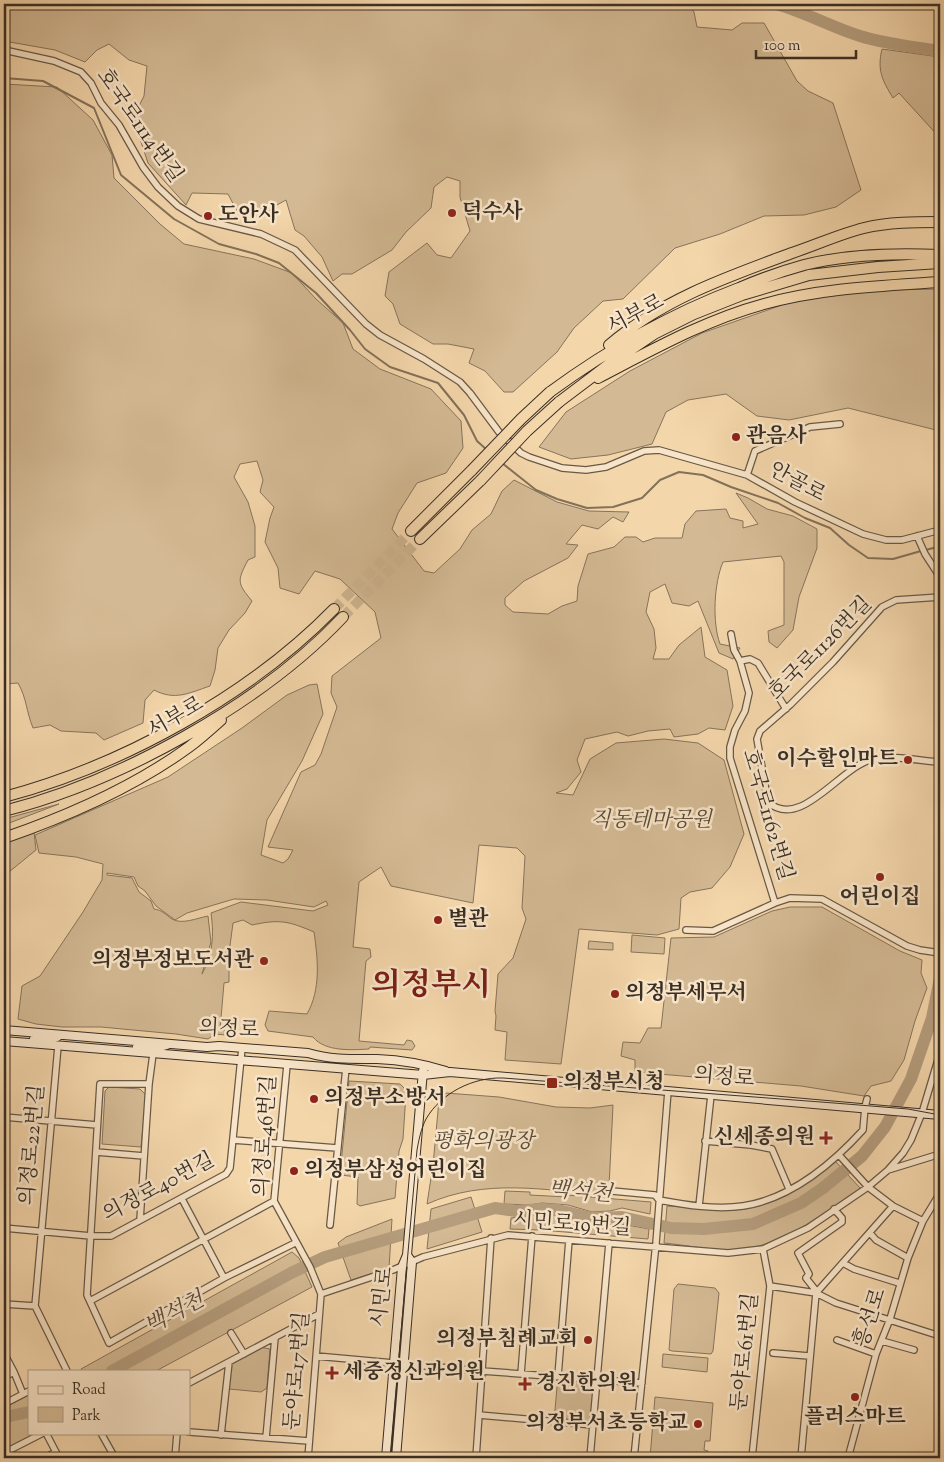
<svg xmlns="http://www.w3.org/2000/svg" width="944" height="1462" font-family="'Sorts Mill Goudy','Noto Serif KR',serif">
  <rect width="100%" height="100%" fill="#f4d6ab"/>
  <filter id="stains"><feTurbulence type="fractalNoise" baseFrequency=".004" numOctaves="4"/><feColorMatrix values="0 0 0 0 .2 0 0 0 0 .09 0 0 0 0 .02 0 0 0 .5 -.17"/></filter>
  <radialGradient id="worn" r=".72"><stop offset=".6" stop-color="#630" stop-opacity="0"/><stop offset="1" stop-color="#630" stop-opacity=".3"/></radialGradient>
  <path fill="#d4ba94" stroke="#87745c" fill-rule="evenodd" d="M4,4H688L694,12L697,27L732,30L742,23H764L797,81L808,91L833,103L861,190L836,207L804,215L764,216L720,234L675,248L623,299L603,301L574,328L557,352L513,392H504L485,371L469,363L474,349L448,344H433L400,324L393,304L385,296L389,272L427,243L437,255L451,258L470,231L460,197V181L447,177L434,187L431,208L406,232L392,250L352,274H342L333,281L322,257L304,236L295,230L286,200L275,206L262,218L237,211L228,194L192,193L186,205L148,163L133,118L144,96L147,66L129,60L109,44L97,50L85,62L55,50L4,41Z
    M882,49L940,57V138L899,93L893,98C882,80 877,70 882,49Z
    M4,84L57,87L93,120L112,155L114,178L160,224L184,244L254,259L292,273L316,299L343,323L353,349L380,369L431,389L461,421L463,448L446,473L417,483L398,513L392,529L424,571L434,573L460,549L472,530L491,514L502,491L514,480L557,502L589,511L629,512L623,522L613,517L598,529L582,525L566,544L578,545L568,558L524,581L505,598V605L513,612L548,614L562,606L577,601L578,586L588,554L614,547L625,537H636L643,542L655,538H682L685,524L696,511L726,509L730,518L743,521V528L758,524L736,493L748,498L767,509L793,516L817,529V548L799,597L793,630L777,648L769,642L768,631L784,625V562L781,556L723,562C714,583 712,622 720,644L740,648L733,659L719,653L698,601L689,606L672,603L665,584L650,592L646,612L654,629L656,648L653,659H669L679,645L701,627L705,657L727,670L733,706L725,730L709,728L698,734L674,737L670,729L648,731L628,736L617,732L585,739L577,760L581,772L567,789L556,793L573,795L590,759L616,743L664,739L698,743L724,760L744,834L730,867L712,888L690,892L681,898L679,929L657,935L579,929L561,1064L505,1060L507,1032L495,1030L496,1016L495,1011L498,974L513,958L526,919L522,908L525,856L517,848L479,845L473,903L391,886L381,867L359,882L353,947L370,949L371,957L366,961L359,1041L404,1045L407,1040L412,1041L415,1046L412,1050L370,1047L369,1049C352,1050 325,1052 313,1037L268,1031L265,1025L269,1011L307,1014C321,989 318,960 314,932C288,921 280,919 252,925L243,920L233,923L229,953V982L224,983L220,1030L237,1031V1036L215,1034L208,1039L176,1034L101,1027H62L36,1024L18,1019L22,986L40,976L83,912L102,880L103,864L76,857L39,853L35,835L168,777L242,728L287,695L309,685L317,684L323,714L302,761L267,820L261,855L283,863L288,859L293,850L268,847L301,772L315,765L321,754L337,707L331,693L332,676L381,638L375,612L340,579L315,571L299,594L280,588L278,568L265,542L270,518L274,507L260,492L263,480L257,461L240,464L234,477L248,502L255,526V557L248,560C237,581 237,583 252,601L245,613L229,630L218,648L215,670L210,686C189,693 175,701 154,690L145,700L143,723L104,740L96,733L61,731L50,725L33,728C26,711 27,699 18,683L4,684ZM107,873L134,877L138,886L145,891L156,906L175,920L187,913L234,899L267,900L314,907L326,901L328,905L313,911L241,902L211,913C214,935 213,954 202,974L211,942L208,916C197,918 182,925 172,919C166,915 162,910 154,909L151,901L139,892L132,878L107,875Z
    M940,289V431L848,408L789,420L757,416L726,394L688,400L666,412L652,444L608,455L571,459L539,447L566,412L630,371L702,333L822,291Z
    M59,804L4,825V819Z
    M34,832L36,850L9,872L4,881V843Z
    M790,907H822L900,951L922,960L921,973L927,988L915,1021L904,1060L891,1081L871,1086L864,1096L801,1086L635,1072V1060L621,1056L623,1042L640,1043L648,1028H661L671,938L714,937L772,911Z
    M632,935L665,938L664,954L631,952Z
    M589,941L613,943V950L588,949Z
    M349,1081L400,1084L404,1088L406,1093L403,1139L399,1151L395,1198L360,1206L357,1204L358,1177L340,1175Z
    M109,1087L140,1089L146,1095L141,1147L102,1144L105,1091Z
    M446,1093L499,1097L556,1107L590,1108L613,1105L609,1187L605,1195C544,1190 485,1178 427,1204L433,1165L439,1100Z
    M835,1161L861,1189C821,1214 779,1250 730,1250C708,1250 686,1245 664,1243L667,1206C689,1207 711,1210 733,1210C773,1209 806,1185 835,1161Z
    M505,1191L530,1192V1195L567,1197V1195L651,1202L650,1214L622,1208L610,1211L592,1212L568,1205L542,1203L529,1205L504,1204Z
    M471,1197L482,1232L427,1249L431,1209Z
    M540,1214L555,1215L591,1225L622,1224L649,1229L648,1239L541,1230L510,1229L511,1218Z
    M392,1219L389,1268L351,1280L338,1243L346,1237Z
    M292,1252L299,1258L312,1287L156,1371H82L81,1369Z
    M678,1284L715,1288L719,1293L713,1351L711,1354L672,1351L669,1350L674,1289Z
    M260,1347L270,1349L267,1388L261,1392L229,1389L231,1363Z
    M663,1354L708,1358L707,1372L662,1367Z
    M558,1376L597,1379L593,1425L554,1421Z
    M29,1395V1433H39L4,1452V1408Z
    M655,1397L713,1403L710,1441H705L704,1450L708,1451V1458H650Z"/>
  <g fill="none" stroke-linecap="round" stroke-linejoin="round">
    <path stroke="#847159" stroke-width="2" d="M4,78L43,81L94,108L121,175L174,219L219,244L256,254L279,263L316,293L350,330L365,349L390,367L438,383L464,415L477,441L487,450
      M502,463L536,490L557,499L587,508L613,507L642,498L660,480L679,472L703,475L731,487L778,503L805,518L830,528L849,545L868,558L893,559L921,551
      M926,550L940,546"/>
    <path stroke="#b59d7d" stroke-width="12" d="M776,4C805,12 831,27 860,36C886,44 914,47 940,51
      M112,1371L291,1273L325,1257L495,1208L516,1211L541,1209L558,1210L592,1218L622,1217L671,1228L704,1229L753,1224L801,1203L823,1188L862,1156L885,1127L911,1079L932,1018L940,978
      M4,1419L10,1416L29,1412"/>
    <path stroke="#cfb590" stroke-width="10" stroke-dasharray="10 5" stroke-linecap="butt" d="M334,609L411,531
      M343,617L420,539"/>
    <defs>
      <path id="street" d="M4,50L54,61L81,72L91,83L101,103L119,125L143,167L158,187L178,206L199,219L261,234L295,250L366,324L380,335L424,359L460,382L470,393L499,432L521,453L529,457L562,468L586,470L606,467L644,451L659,450L747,475L795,502L863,534L886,540H902L940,530
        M747,475L755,451L810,427L840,424
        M917,536L925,554L940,577
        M940,597L896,600L882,607L833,662L790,705L760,731L757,739L768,802C801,832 842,764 874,759C892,755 922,761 940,762
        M731,634L734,650L740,661L749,693L745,711L735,730L730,747V758L775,903L790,898L822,899L907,946L920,950L940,953
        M740,661L750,659L758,663L786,709
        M686,930L713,931L775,903
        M287,1065L274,1201L310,1267L321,1294L308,1458
        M4,1075V1086
        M149,1084H100L87,1295L109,1343L224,1278L295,1243
        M4,1117L97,1125
        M233,1140L337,1148
        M705,1141L751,1145L772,1149L789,1189
        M96,1152L144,1156
        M839,1155L868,1187L893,1206L923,1221
        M888,1170L940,1154
        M612,1191L655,1195L659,1200C686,1205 716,1210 743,1206C790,1199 832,1164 863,1130L865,1107L867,1099
        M182,1199L224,1278
        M699,1206L711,1095
        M140,1220L149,1084L153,1054
        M330,1225L346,1068
        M4,1228L91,1236H111L226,1174L230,1168L242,1048
        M870,1233L876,1240L908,1258
        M843,1263L854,1269L899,1283
        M770,1286L816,1293L836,1303L940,1336
        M817,1292L806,1278L809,1274L798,1253L842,1222V1218L834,1209
        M321,1294L393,1270L423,1257L508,1235L728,1253L763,1249L808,1228L868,1187L888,1170L903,1153L911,1140L922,1113L940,1053
        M90,1301L274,1201
        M4,1304L35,1306
        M35,1306L58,1046
        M35,1306L67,1371
        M231,1333L244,1354
        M837,1340L876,1354
        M882,1341L914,1350
        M4,1353L14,1372L4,1377
        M773,1353L809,1356
        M316,1356L482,1371L642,1383
        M14,1372L23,1394
        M521,1374L532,1236
        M558,1376L569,1240
        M189,1383L319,1314
        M4,1404L29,1391
        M479,1415L593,1425
        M189,1432L309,1441
        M46,1433L59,1458
        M101,1433L115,1458
        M221,1435L229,1362
        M266,1438L275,1338
        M4,1453L43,1433
        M476,1457L494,1458
        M44,1458L56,1452
        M175,1458L177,1433
        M476,1458L491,1238
        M590,1458L609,1243
        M634,1458L656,1243L668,1091
        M752,1458L770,1286L763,1249
        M801,1458L816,1293L893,1206
        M848,1458L876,1354L890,1319L908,1258L923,1221L940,1193"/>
      <path id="secondary" d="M4,1030L207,1047L219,1046L308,1053C331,1060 354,1059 377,1059C400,1060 424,1064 446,1071
        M4,1041L423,1075L450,1072L940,1115
        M42,1042H35L34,1039H47L57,1037
        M144,1050H139L137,1047L156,1048L167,1045
        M386,1458L402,1267L407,1255L423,1071
        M396,1458L412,1262L407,1255"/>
      <path id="highway" d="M609,345C663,299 727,277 792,253C816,245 840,234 864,228C888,222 916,222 940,222
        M598,378C652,350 705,320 764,304C821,288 881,286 940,282
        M550,392C610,348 670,314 739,288C760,279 782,271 804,265C847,254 896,253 940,255
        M559,402L608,365L654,334L694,314L742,295L809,275L878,267L940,263
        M411,531L472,470
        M420,539L481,480
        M4,797C121,766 249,696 334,609
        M4,811C119,782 261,704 343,617
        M4,838C68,816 134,787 189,747C200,739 211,729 221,720"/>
    </defs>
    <use href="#street" stroke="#685946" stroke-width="8"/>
    <use href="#secondary" stroke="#3a2f24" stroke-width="10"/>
    <use href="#highway" stroke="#3a2f24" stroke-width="12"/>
    <use href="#street" stroke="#f8e4c8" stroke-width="5.5"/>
    <use href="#secondary" stroke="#f8e4c8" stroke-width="8"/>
    <use href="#highway" stroke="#f4d6ab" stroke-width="10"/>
    <path stroke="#3a2f24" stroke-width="1" d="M390,1458L417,1150C419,1139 421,1129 426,1119C441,1093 473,1077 503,1078L834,1103L908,1109L940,1115"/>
    <defs>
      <path id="highway-bridge" d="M472,470L521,419L550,392
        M481,480L527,431L559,402"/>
    </defs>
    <use href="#highway-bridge" stroke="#3a2f24" stroke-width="12" stroke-linecap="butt"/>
    <use href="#highway-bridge" stroke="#f4d6ab" stroke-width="10"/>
  </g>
  <g fill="#8f2418" stroke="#f8e4c8" stroke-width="2">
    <circle cx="452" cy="213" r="5"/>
    <circle cx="208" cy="216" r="5"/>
    <circle cx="736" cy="437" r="5"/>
    <circle cx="908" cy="760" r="5"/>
    <circle cx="880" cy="877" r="5"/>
    <circle cx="438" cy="920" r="5"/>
    <circle cx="264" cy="961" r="5"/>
    <circle cx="615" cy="994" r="5"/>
    <rect x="546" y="1077" width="12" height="12" rx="2.5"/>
    <circle cx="314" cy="1099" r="5"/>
    <path d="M823.5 1130.5h5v5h5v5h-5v5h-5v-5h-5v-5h5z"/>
    <circle cx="294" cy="1171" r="5"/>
    <circle cx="588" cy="1340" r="5"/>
    <path d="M329.5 1365.5h5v5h5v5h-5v5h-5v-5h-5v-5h5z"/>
    <path d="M522.5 1376.5h5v5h5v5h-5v5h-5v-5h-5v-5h5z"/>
    <circle cx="855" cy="1397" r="5"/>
    <circle cx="698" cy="1424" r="5"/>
  </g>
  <g text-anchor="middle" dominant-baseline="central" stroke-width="5" stroke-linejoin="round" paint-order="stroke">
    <g font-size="21" fill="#3a2f24" stroke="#f8e4c8">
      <text transform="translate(139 126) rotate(55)">호국로1114번길</text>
      <text transform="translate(636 315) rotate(-28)">서부로</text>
      <text transform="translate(797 483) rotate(28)">안골로</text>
      <text transform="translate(821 649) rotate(-45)">호국로1126번길</text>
      <text transform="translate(176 718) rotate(-30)">서부로</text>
      <text transform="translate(767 815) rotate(74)">호국로1162번길</text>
      <text transform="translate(229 1030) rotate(3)">의정로</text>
      <text transform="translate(724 1078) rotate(5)">의정로</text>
      <text transform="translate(266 1136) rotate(-86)">의정로46번길</text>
      <text transform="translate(33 1145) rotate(-85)">의정로22번길</text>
      <text transform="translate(159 1188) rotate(-28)">의정로40번길</text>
      <text transform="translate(572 1225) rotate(4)">시민로19번길</text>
      <text transform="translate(383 1297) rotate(-83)">시민로</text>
      <text transform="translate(871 1318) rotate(-72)">흥선로</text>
      <text transform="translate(746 1352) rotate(-84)">둔야로61번길</text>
      <text transform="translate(298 1371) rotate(-85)">둔야로17번길</text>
    </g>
    <g font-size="21" font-weight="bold" fill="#3a2f24" stroke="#f8e4c8" text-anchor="start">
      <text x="462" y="213">덕수사</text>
      <text x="218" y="216">도안사</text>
      <text x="746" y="437">관음사</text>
      <text x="898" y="760" text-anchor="end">이수할인마트</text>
      <text x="880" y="898" text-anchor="middle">어린이집</text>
      <text x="448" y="920">별관</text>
      <text x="254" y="961" text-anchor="end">의정부정보도서관</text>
      <text x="625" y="994">의정부세무서</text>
      <text x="563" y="1083">의정부시청</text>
      <text x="324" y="1099">의정부소방서</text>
      <text x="815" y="1138" text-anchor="end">신세종의원</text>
      <text x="304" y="1171">의정부삼성어린이집</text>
      <text x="578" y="1340" text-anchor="end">의정부침례교회</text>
      <text x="343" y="1373">세중정신과의원</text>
      <text x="536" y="1384">경진한의원</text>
      <text x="855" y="1418" text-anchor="middle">플러스마트</text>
      <text x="688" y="1424" text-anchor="end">의정부서초등학교</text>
    </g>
    <g font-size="21" font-style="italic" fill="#594b3a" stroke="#f8e4c8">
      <text x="651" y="821">직동테마공원</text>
      <text x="483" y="1142">평화의광장</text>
    </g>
    <g font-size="22" font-style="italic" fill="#594a3a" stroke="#f8e4c8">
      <text transform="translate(580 1193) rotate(5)">백석천</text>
      <text transform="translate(175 1314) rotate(-28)">백석천</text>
    </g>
    <g font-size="31" font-weight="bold" fill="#7a1f14" stroke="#f8e4c8">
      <text x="431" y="986">의정부시</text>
    </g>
  </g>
  <rect width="944" height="1462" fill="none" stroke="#f4d6ab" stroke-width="20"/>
  <rect x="5" y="5" width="934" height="1452" fill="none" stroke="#3a2f24" stroke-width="2.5"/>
  <rect x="10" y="10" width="924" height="1442" fill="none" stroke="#3a2f24"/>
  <rect x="28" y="1370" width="162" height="65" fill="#f8e4c8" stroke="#ac9c86"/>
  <rect x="38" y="1386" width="25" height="8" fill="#f8e4c8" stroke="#ac9c86"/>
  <text x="72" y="1394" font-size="15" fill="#3a2f24">Road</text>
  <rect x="38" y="1407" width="25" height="15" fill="#d4ba94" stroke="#ac9c86"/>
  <text x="72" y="1420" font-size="15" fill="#3a2f24">Park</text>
  <path d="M756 50v8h100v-8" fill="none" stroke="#3a2f24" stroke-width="2.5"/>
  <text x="764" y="50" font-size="15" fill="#3a2f24" stroke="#f8e4c8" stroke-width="4" paint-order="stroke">100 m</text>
  <rect width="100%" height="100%" filter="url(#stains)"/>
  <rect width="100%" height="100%" fill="url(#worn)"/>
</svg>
